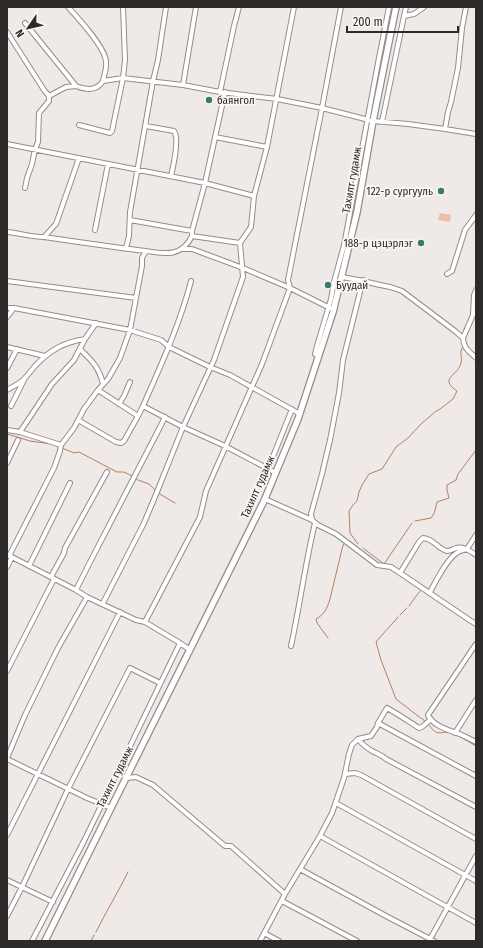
<svg xmlns="http://www.w3.org/2000/svg" width="483" height="948" font-family="'Fira Sans Condensed',sans-serif">
  <rect width="100%" height="100%" fill="#efeae7"/>
  <path fill="#edbfa7" d="M440,213L451,215L450,222L438,220Z"/>
  <g fill="none" stroke-linecap="round" stroke-linejoin="round">
    <path stroke="#b57f61" stroke-width="1" d="M7,434L30,441L52,444L59,447
      M62,448L74,453L79,452L117,472H124L132,476
      M135,478L138,480L149,484L155,490
      M158,493L175,503
      M415,521L431,518C436,512 435,508 437,502L449,498L447,490V485L456,480L458,474L476,450
      M358,544L350,533L349,511L353,505L357,501L359,492L362,485L369,474L382,469L396,447L408,438L421,424L435,412L440,409L453,399L457,391C438,378 458,376 461,363C463,358 459,354 462,348
      M363,548L384,564L412,523
      M409,606L420,591
      M400,615L407,608
      M398,617C391,626 383,633 376,642L381,660L396,699L422,719
      M328,638L317,623L316,619C325,614 327,608 330,599L343,545L344,544
      M423,719L425,722
      M428,724C437,735 436,733 449,732
      M459,736L476,746
      M96,932C106,912 118,892 128,872
      M91,941L94,935"/>
    <defs>
      <path id="street" d="M68,7C78,18 106,48 106,62C107,68 104,75 103,81
        M123,7L125,60L123,78L183,85L220,92L277,99L322,108L373,121L408,124L445,129L448,112L451,102L458,68L462,28L466,7
        M404,16L406,7
        M25,23L76,86C86,90 97,91 103,81L123,78L112,131L110,133L79,125
        M7,32L44,90L49,96L66,87L76,86
        M183,85L196,7
        M220,92L234,26L239,7
        M382,122L404,16L414,14L424,7
        M146,126L174,131C180,139 173,167 171,176
        M445,129L476,134
        M215,137L267,147
        M7,144L205,183L254,196
        M25,188L27,178L32,164L35,149L38,142L39,113L49,101V96
        M130,220L192,231
        M95,230L108,164
        M7,232C19,233 32,237 44,237C78,242 112,247 146,251L142,258V266L130,330L120,358L108,379L98,390L84,409L74,428L61,445L60,451L54,468L9,556
        M192,236V231L205,183L225,92
        M44,237L56,224L79,158
        M126,248L129,236L130,212L153,81L158,60L166,7
        M181,249H192L243,268L290,288L330,308
        M146,251C165,254 182,257 192,236L240,243
        M447,274L452,271L465,230L476,215
        M342,277C355,279 368,282 380,285C388,286 395,288 402,291L455,331L463,338C464,349 468,350 476,358
        M7,281L136,298
        M7,308H14L130,330L161,340L169,347L210,367L230,375L300,414
        M7,317L14,308
        M463,338L473,315L474,295L476,290
        M7,347L45,356
        M80,349C92,361 99,367 103,384
        M319,357L315,354L317,346L331,299L334,282L344,245L378,63L389,7
        M7,368L17,349
        M7,390C12,387 19,384 23,380C27,376 31,371 35,366C50,350 64,342 85,339
        M98,390L138,416L143,406L183,427L225,446L276,473
        M119,404L124,396L130,382
        M11,406L24,380
        M143,406C161,365 180,324 191,281
        M78,420L116,442L121,443L124,441L138,416
        M7,430L20,432L61,445
        M20,432L52,384L74,360L85,339L96,323
        M7,463L18,440
        M268,469L292,409
        M265,499L312,520L318,525L336,534L377,565L391,567L400,573L471,621L476,624
        M312,520L311,514L322,474L330,440L339,393L343,360L363,280
        M8,555L76,590L87,597L136,620L145,622L180,643L190,650
        M29,566L70,483
        M7,567L12,557
        M400,573L419,542L423,538C433,538 439,550 447,551C451,551 453,549 456,548C464,546 470,551 476,555
        M51,577L64,553L65,548L107,472
        M76,590L89,564L158,431L165,417
        M430,592C436,581 448,556 460,551C462,550 465,550 467,549L476,535
        M103,603L144,523L157,492L183,427L214,360L243,277L240,243L251,227L254,196L267,147L294,7
        M145,622L200,517L206,491L262,364L290,288L288,280L322,108L341,7
        M476,644L428,715C433,727 453,731 464,736C468,738 472,740 476,742
        M291,646C300,605 305,564 315,523
        M7,671L54,579
        M378,723L387,708C398,714 408,721 419,728L422,727L431,719
        M455,733L476,700
        M358,739L371,736L377,727L378,723L476,776
        M7,758L25,715L58,648L87,597
        M7,759L87,798L111,808
        M345,774L355,773L361,775L476,839
        M126,778L136,777L153,785L225,846H231L285,894
        M336,803L476,881
        M7,835L120,612
        M320,836L476,923
        M300,869L386,916L434,941
        M7,880L53,902
        M282,901L357,941
        M7,916L22,887L68,789L130,668L160,683
        M264,933L279,941
        M32,941L84,841L180,643
        M260,941L285,894L320,836L332,813L344,778L349,754L352,745L358,739C362,744 368,749 374,752C378,754 382,755 386,759L476,807
        M429,941L476,856"/>
      <path id="secondary" d="M45,941L111,808L264,501L298,419L333,312L357,212L373,121L396,7"/>
    </defs>
    <use href="#street" stroke="#928d8b" stroke-width="6"/>
    <use href="#secondary" stroke="#928d8b" stroke-width="8"/>
    <use href="#street" stroke="#fff" stroke-width="4"/>
    <use href="#secondary" stroke="#fff" stroke-width="5.5"/>
  </g>
  <g fill="#387a6b" stroke="#fcf7f4" stroke-width="1.5">
    <circle cx="209" cy="100" r="4"/>
    <circle cx="441" cy="191" r="4"/>
    <circle cx="421" cy="243" r="4"/>
    <circle cx="328" cy="285" r="4"/>
  </g>
  <g text-anchor="middle" dominant-baseline="central" stroke-width="3.5" stroke-linejoin="round" paint-order="stroke">
    <g font-size="11" fill="#2d2b29" stroke="#fcf7f4" text-anchor="start">
      <text x="217" y="100">баянгол</text>
      <text x="433" y="191" text-anchor="end">122-р сургууль</text>
      <text x="413" y="243" text-anchor="end">188-р цэцэрлэг</text>
      <text x="336" y="285">Буудай</text>
    </g>
    <g font-size="11" fill="#2d2b29" stroke="#fcf7f4">
      <text transform="translate(352 180) rotate(-80)">Тахилт гудамж</text>
      <text transform="translate(258 487) rotate(-66)">Тахилт гудамж</text>
      <text transform="translate(115 777) rotate(-63)">Тахилт гудамж</text>
    </g>
  </g>
  <rect width="483" height="948" fill="none" stroke="#2d2b29" stroke-width="16"/>
  <g transform="translate(28 28) rotate(236)" stroke="#fcf7f4" stroke-width="3" paint-order="stroke">
  <path d="M0-3L7 15L0 10L-7 15Z" fill="#2d2b29"/>
  <text y="-6" font-size="11" font-weight="bold" text-anchor="middle" fill="#2d2b29">N</text>
  </g>
  <path d="M347 26v6h111v-6" fill="none" stroke="#2d2b29" stroke-width="2"/>
  <text x="353" y="26" font-size="12" fill="#2d2b29" stroke="#fcf7f4" stroke-width="3" paint-order="stroke">200 m</text>
</svg>
